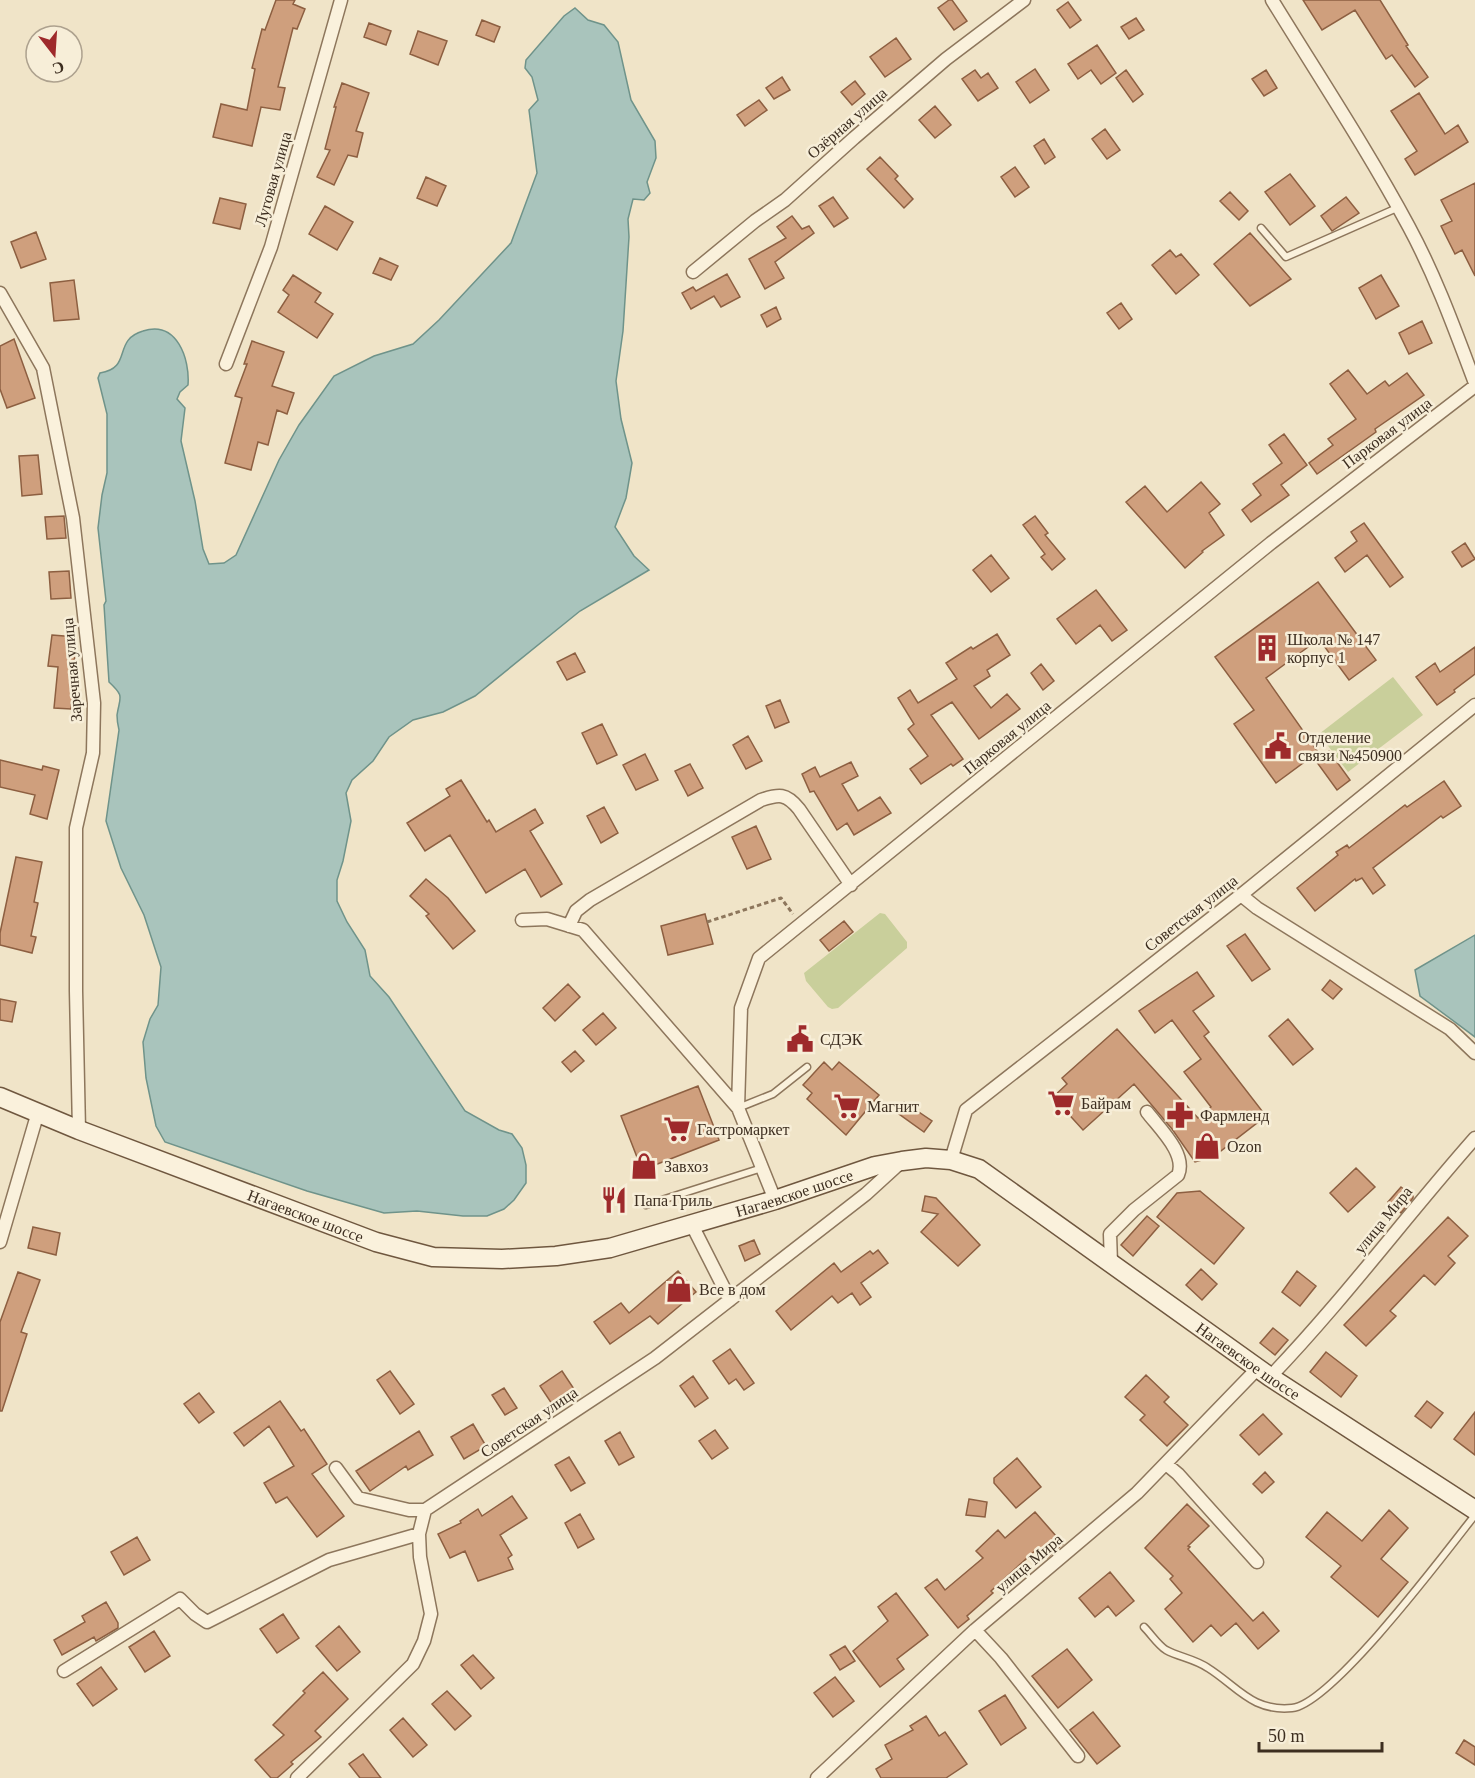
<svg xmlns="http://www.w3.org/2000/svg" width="1475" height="1778" font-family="'Times New Roman',serif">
  <rect width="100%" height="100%" fill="#f0e4c8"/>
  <path fill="#c9cf9b" d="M1393,677L1423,715L1348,772L1319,734Z
    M880,913L885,914L907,942V948L838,1008L832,1009L828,1007L806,981L804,973Z"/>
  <path fill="#a9c4bc" stroke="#6f938a" stroke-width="1.5" d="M575,8L588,20L604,25L618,42L631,100L655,141L656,158L647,182L650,193L644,200L633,199L628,219L629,237L623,331L616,381L621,419L632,463L626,498L615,527L634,556L649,570L580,611L475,696L443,712L413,720L389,737L373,761L352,780L346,793L351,821L343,861L337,880V901L347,922L365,950L370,976L389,997L465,1111L499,1130L512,1134L522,1148L526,1165V1183L514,1200L504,1209L487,1216H463L417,1211L384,1213L307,1191L165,1142L156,1126L146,1078L143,1042L150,1019L158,1005L161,967L144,915L121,868L106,821L119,730C118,726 117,719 117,715C120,696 125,697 109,682L104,605L106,601L98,528L102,495L107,473V414L98,378L100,373C133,368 112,340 143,331C177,320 190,359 188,385L180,392L177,399L185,408L181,441L195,501L203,549L209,564L224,563L236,555L279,460L299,425L334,376L374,356L413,344L439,320L511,243L537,173L529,110L538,100L532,77L525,68L526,60L564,16Z
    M1475,935V1037L1420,996L1415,970Z"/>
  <path fill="#cf9f7d" stroke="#8d5f41" stroke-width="1.5" d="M276,0H295L293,4L305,9L297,29L293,28L278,87L285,88L280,110L261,107L252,146L213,137L221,104L247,110L255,69L252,68L262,29L265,30Z
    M949,0H952L967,21L954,30L938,8Z
    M1303,0H1380L1408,45L1406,46L1428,77L1415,87L1392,55L1386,59L1355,10L1322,30Z
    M1068,2L1081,20L1070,28L1057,10Z
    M1136,18L1144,30L1129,39L1121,27Z
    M482,20L500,27L494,42L476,35Z
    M369,23L391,31L386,45L364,37Z
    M418,31L447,41L438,65L410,54Z
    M896,38L911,59L885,77L870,57Z
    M1097,45L1116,73L1101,84L1091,70L1078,79L1068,64Z
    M1035,69L1049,90L1030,103L1016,82Z
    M975,70L981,78L988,73L998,88L978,101L962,79Z
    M1126,70L1143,94L1133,102L1116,78Z
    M1266,70L1277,88L1264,96L1252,79Z
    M782,77L790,90L774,99L766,88Z
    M855,81L865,94L852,105L841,92Z
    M342,83L369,93L356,131L363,133L357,157L348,155L334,185L317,177L330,150L325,149L336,107H334Z
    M1419,93L1445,134L1458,125L1468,142L1415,175L1405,159L1417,151L1391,111Z
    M759,100L767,110L745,126L737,115Z
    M935,106L951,125L935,138L919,120Z
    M1105,129L1120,150L1107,159L1092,139Z
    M1044,139L1055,157L1045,164L1034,146Z
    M880,157L898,176L895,179L913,199L904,208L867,169Z
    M1015,167L1029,187L1015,197L1001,177Z
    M1290,174L1315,206L1290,225L1265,192Z
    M426,177L446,186L437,206L417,198Z
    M1475,183V276L1462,250L1455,254L1441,226L1452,221L1441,200Z
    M1230,192L1248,211L1239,220L1220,201Z
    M833,197L848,218L834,227L819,206Z
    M1346,197L1359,213L1332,231L1321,216Z
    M220,198L246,204L240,229L213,223Z
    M325,206L353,222L337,250L309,234Z
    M792,216L802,229L809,226L814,233L775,262L784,278L765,289L749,259L786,238L777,227Z
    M36,232L46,259L21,268L11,242Z
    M1250,233L1291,279L1250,306L1214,264Z
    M1170,250L1176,257L1181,254L1199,275L1176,294L1152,265Z
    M380,258L398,266L391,280L373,273Z
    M727,274L740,297L721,307L714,296L691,309L682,293L693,287L696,291Z
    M293,275L321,293L315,302L333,314L317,338L278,312L289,295L283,290Z
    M1381,275L1399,306L1376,319L1359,288Z
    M74,280L79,319L54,321L50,283Z
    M1121,303L1132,319L1119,329L1107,313Z
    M776,307L781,319L767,327L761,315Z
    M1422,321L1432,343L1409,354L1399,333Z
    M14,339L35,398L7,408L0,389V346Z
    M252,341L284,352L272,386L294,393L287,414L277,410L268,445L258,442L251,470L225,463L242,398L235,396L247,364H244Z
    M1348,370L1367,394L1385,381L1389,386L1407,373L1424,395L1375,429L1376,432L1317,474L1309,463L1333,445L1328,439L1356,419L1330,384Z
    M1284,434L1307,465L1281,485L1289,495L1251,522L1242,510L1261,495L1253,484L1282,463L1269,445Z
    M38,455L42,494L22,496L19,456Z
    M1201,482L1220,504L1209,513L1224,535L1202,551L1203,552L1185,568L1126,502L1145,486L1167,512Z
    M64,516L66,538L47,539L45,517Z
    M1035,516L1048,533L1045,535L1065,559L1052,570L1041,557L1045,554L1023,525Z
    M1364,523L1403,577L1390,587L1367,555L1345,572L1335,558L1357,541L1351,532Z
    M1465,543L1475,559L1462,567L1452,552Z
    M991,555L1009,578L991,592L973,570Z
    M69,571L71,598L51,599L49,572Z
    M1318,582L1376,660L1349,680L1319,639L1266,678L1318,752L1276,783L1234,724L1254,710L1215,657Z
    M1096,590L1127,630L1112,641L1100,625L1076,644L1057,619Z
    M997,634L1010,655L987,670L990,676L974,686L991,708L1007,694L1020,709L979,739L952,702L931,715L963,759L953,766L951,764L921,784L910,769L928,756L908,729L914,724L898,698L910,690L918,703L957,679L946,663L971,647L973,649Z
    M52,635L76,637L71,709L54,708L58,667L48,666Z
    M1475,647V674L1454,690L1455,692L1437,705L1416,677L1435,663L1440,672Z
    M575,653L585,672L567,680L557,662Z
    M1041,664L1054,681L1043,690L1031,673Z
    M780,700L789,722L775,728L766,706Z
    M602,724L617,755L597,764L582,733Z
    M748,736L762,761L746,769L733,745Z
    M1329,751L1350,780L1337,790L1316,761Z
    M645,754L658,780L636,790L623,765Z
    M0,760L42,770L43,766L59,770L47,819L30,814L35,795L0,787Z
    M851,762L858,776L842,784L858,811L880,797L891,813L854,835L847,823L837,830L814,791L810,792L802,774L815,767L820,777Z
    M690,764L703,788L688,796L675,771Z
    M461,780L487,822L489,820L496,832L535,809L543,823L530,831L562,884L541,897L525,869L486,893L450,835L425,851L407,823L450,796L446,789Z
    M1444,781L1461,806L1443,818L1441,816L1373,868L1385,885L1373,894L1362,878L1356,881L1355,879L1315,911L1297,888L1338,855L1336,852L1347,845L1349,848L1405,805L1407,807Z
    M604,807L618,833L601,843L587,816Z
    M756,826L771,859L747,869L732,837Z
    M16,857L42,862L34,902L38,903L31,936L36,937L32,953L0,945V933Z
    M426,879L448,898L475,931L453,949L426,916L429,914L410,896Z
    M705,914L713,944L668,955L661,926Z
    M844,921L853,932L829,951L820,940Z
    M1245,934L1270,969L1252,981L1227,946Z
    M1197,972L1214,996L1193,1011L1209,1032L1204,1036L1266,1116L1213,1157L1195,1162L1172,1129L1134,1084L1083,1130L1053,1097L1067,1084L1062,1078L1117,1029L1198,1118L1211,1107L1184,1072L1201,1059L1172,1020L1155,1033L1139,1011Z
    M1330,980L1342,989L1333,999L1322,990Z
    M568,984L580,997L555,1021L543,1008Z
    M0,999L16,1002L12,1022L0,1020Z
    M603,1013L616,1028L596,1045L583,1030Z
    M1288,1019L1313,1049L1293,1065L1269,1036Z
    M575,1051L584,1061L571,1072L562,1062Z
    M824,1062L832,1070L839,1062L879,1095L846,1135L807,1099L812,1093L803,1085Z
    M698,1086L719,1140L642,1170L621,1116Z
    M904,1102L932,1121L924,1132L899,1114V1109Z
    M1356,1168L1375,1187L1348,1212L1330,1193Z
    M1401,1187L1413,1196V1198L1401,1213L1388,1202Z
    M1200,1191L1244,1228L1214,1264L1157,1217L1177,1193Z
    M925,1196L936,1198L980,1245L958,1266L921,1232L938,1214L922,1211Z
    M1147,1216L1159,1226L1133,1256L1121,1245Z
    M1448,1217L1468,1236L1448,1256L1455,1263L1435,1285L1424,1275L1390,1311L1396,1316L1366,1346L1344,1325Z
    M33,1227L60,1233L56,1255L28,1248Z
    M754,1240L760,1254L745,1261L739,1246Z
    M878,1250L888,1263L861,1283L871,1297L860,1305L852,1293L838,1303L832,1296L791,1330L776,1311L834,1263L841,1272L870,1251L873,1254Z
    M1201,1269L1217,1284L1202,1300L1186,1285Z
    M678,1271L696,1292L658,1324L650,1316L610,1344L594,1322L621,1303L629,1313Z
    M1297,1271L1316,1286L1300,1306L1282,1292Z
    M18,1272L40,1280L21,1332L27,1334L2,1411H0V1322Z
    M1273,1328L1288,1340L1275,1355L1260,1343Z
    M730,1349L754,1383L744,1390L736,1379L729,1384L713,1361Z
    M1326,1352L1357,1376L1341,1397L1310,1372Z
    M390,1371L414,1404L400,1414L377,1380Z
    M562,1371L576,1392L554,1407L540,1386Z
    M1146,1375L1169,1397L1164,1402L1188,1425L1167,1446L1140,1420L1145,1415L1125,1397Z
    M693,1376L708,1398L695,1407L680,1386Z
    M504,1388L517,1408L505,1415L492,1395Z
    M199,1393L214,1412L199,1423L184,1404Z
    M280,1401L301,1431L304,1429L327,1464L312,1474L344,1516L317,1537L287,1497L276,1503L264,1483L294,1466L269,1426L244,1446L234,1433Z
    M1427,1401L1443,1413L1431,1428L1415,1416Z
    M1475,1412V1455L1454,1439Z
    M1263,1414L1282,1434L1259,1455L1240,1435Z
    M473,1424L486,1446L464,1459L451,1437Z
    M715,1430L728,1448L712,1459L699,1441Z
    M419,1431L433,1455L408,1470L406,1466L370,1491L356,1471Z
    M620,1432L634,1457L619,1465L605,1441Z
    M569,1457L585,1483L571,1491L555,1465Z
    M1017,1458L1041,1487L1016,1508L994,1483V1478Z
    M1265,1472L1274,1482L1262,1493L1253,1484Z
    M512,1496L527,1518L500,1535L512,1555L508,1558L513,1569L478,1581L465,1551L450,1558L438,1534L461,1523L460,1521L478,1509L482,1516Z
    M969,1499L987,1502L985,1517L966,1515Z
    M1187,1504L1209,1526L1188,1546L1190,1547L1188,1549L1253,1621L1263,1612L1279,1631L1258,1649L1236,1623L1221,1636L1211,1625L1193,1642L1165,1609L1182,1593L1170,1579L1173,1576L1145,1548Z
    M1389,1510L1408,1528L1381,1559L1408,1582L1378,1617L1331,1577L1341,1566L1306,1537L1327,1512L1362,1541Z
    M1035,1512L1063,1544L1047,1558L1038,1548L991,1591L993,1593L967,1616L969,1619L958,1628L925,1588L937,1579L945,1590L983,1558L976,1551L998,1530L1005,1538Z
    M580,1514L594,1539L578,1548L565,1523Z
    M137,1537L150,1560L124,1575L111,1552Z
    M1110,1572L1134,1601L1116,1616L1108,1606L1095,1617L1079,1598Z
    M896,1593L928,1635L897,1659L904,1669L880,1687L853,1651L888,1621L878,1607Z
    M106,1602L118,1623V1628L96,1641L94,1637L62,1655L54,1640L85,1622L82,1616Z
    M283,1614L299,1638L277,1653L260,1629Z
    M339,1626L360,1652L337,1671L316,1646Z
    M154,1631L170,1656L145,1672L129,1647Z
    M845,1646L855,1661L840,1670L830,1655Z
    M1067,1649L1092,1680L1058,1708L1032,1676Z
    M473,1655L494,1678L481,1689L461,1665Z
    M101,1667L117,1689L93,1706L77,1684Z
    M323,1672L348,1699L315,1731L321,1737L291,1762L293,1764L277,1778H271L255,1760L284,1735L273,1725L305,1693L303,1691Z
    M835,1677L854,1701L833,1717L814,1693Z
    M447,1691L471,1716L455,1730L432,1704Z
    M1005,1695L1026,1728L1001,1745L979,1711Z
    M1093,1712L1120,1746L1097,1764L1070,1730Z
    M926,1716L939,1736L945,1732L967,1764L946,1778H881L876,1769L892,1759L885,1745L913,1730L910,1726Z
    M403,1718L427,1745L413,1757L390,1730Z
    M1464,1740L1475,1747V1765L1456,1753Z
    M363,1754L381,1778H360L349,1764Z"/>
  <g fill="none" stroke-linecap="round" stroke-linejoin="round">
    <defs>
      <path id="lane" d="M1261,228L1286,257L1397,208
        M738,1108L773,1094L807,1067
        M646,1205L762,1168
        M1144,1627C1151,1634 1158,1645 1166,1650C1179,1657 1195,1659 1208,1668C1237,1686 1252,1712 1292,1708C1332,1704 1446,1552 1475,1515"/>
      <path id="street" d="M1272,0C1318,75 1367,149 1409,227C1436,277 1455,330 1475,383
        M693,272L755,221L785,200L854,138L946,59L1024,0
        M0,293L43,368L73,518L94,703L93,753L76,828V991L79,1130
        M226,364L271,247L341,0
        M1241,895L1257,908L1450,1029L1475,1053
        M522,920L547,919L583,930L738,1108
        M569,926L576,911L590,900L761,800C779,794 786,793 799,809L851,885
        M951,1160L966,1110L1241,895L1475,705
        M775,1200L738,1108L741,1008L759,958L1271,543L1475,386
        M692,1225L730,1300
        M0,1242L38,1112
        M1111,1263L1110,1234L1134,1210L1178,1175C1187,1154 1160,1129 1147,1112
        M1270,1377C1343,1301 1406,1216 1475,1138
        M1166,1464L1178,1474L1257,1562
        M336,1468L358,1498L409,1510H425
        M975,1630L1001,1658L1078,1756
        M64,1671L180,1599L195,1614L207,1622L329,1560L419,1534
        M297,1778L413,1664L424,1641L431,1614L420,1557L419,1534L425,1510L655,1358L866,1194L900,1163
        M817,1778L975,1630L1137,1493L1258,1368"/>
      <g id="secondary">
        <path id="s1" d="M0,1097L79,1130L376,1242L433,1257L502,1259L556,1256L610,1248L775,1200L875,1166L902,1161L926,1158L951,1160L979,1169L1270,1377L1475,1510"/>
      </g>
    </defs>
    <use href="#lane" stroke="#8d765c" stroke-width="9"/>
    <use href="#street" stroke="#8d765c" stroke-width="15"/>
    <use href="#secondary" stroke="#6f573f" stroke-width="21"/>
    <path stroke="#8d765c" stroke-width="3" stroke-dasharray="4.5 3" stroke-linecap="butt" d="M707,922L781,898L793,914"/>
    <use href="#lane" stroke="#faf1dc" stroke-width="6"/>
    <use href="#street" stroke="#faf1dc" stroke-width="12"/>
    <use href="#secondary" stroke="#faf1dc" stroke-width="18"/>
  </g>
  <defs>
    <symbol id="building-bare" viewBox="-9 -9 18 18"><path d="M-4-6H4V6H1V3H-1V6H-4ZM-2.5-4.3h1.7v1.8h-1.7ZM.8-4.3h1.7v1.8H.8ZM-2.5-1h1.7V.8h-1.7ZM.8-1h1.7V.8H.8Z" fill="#9e2a2b" stroke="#f7eed8" stroke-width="2.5" paint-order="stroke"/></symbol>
    <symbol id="civic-bare" viewBox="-9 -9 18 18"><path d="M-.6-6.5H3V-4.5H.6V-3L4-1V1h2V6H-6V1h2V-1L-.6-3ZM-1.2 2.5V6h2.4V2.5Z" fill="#9e2a2b" stroke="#f7eed8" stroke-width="2.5" paint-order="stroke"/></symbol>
    <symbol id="supermarket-bare" viewBox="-9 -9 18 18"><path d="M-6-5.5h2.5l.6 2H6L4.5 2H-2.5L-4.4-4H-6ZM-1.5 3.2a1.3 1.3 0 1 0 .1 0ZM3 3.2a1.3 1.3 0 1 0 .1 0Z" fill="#9e2a2b" stroke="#f7eed8" stroke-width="2.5" paint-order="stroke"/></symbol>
    <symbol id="pharmacy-bare" viewBox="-9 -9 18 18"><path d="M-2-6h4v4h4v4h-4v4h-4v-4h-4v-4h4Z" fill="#9e2a2b" stroke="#f7eed8" stroke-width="2.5" paint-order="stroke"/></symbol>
    <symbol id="shop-bare" viewBox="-9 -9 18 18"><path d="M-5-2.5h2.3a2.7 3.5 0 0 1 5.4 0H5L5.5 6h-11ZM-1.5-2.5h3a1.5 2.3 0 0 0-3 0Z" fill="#9e2a2b" stroke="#f7eed8" stroke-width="2.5" paint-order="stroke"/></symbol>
    <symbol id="restaurant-bare" viewBox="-9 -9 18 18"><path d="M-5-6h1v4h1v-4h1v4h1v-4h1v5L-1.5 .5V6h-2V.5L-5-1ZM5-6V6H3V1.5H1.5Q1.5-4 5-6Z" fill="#9e2a2b" stroke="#f7eed8" stroke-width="2.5" paint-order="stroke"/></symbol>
  </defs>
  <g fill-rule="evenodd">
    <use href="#building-bare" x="1248" y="629" width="38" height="38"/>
    <use href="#civic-bare" x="1259" y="727" width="38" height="38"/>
    <use href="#civic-bare" x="781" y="1020" width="38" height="38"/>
    <use href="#supermarket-bare" x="1042" y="1084" width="38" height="38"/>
    <use href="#supermarket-bare" x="828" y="1087" width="38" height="38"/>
    <use href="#pharmacy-bare" x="1161" y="1096" width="38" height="38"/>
    <use href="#supermarket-bare" x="658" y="1110" width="38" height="38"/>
    <use href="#shop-bare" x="1188" y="1127" width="38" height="38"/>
    <use href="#shop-bare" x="625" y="1147" width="38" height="38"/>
    <use href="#restaurant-bare" x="595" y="1181" width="38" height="38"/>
    <use href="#shop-bare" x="660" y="1270" width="38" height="38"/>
  </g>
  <g text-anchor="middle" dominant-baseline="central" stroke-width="5" stroke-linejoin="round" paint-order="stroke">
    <g font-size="16" fill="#3d2e20" stroke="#f7eed8">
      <text transform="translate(847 123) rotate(-41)">Озёрная улица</text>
      <text transform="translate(273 179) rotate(-74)">Луговая улица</text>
      <text transform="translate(1387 433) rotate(-37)">Парковая улица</text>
      <text transform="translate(72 670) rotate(-95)">Заречная улица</text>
      <text transform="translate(1007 737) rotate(-39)">Парковая улица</text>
      <text transform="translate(1191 913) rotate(-38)">Советская улица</text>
      <text stroke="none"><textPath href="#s1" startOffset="832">Нагаевское шоссе</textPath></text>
      <text stroke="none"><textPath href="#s1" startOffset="328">Нагаевское шоссе</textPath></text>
      <text transform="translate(1383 1220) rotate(-51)">улица Мира</text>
      <text stroke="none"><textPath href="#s1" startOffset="1354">Нагаевское шоссе</textPath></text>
      <text transform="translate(529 1422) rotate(-34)">Советская улица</text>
      <text transform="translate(1029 1563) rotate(-40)">улица Мира</text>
    </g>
    <g font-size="16" fill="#3d2e20" stroke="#f7eed8" text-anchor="start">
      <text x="1287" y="639">Школа № 147<tspan x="1287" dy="18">корпус 1</tspan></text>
      <text x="1298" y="737">Отделение<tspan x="1298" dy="18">связи №450900</tspan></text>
      <text x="820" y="1039">СДЭК</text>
      <text x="1081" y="1103">Байрам</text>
      <text x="867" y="1106">Магнит</text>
      <text x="1200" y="1115">Фармленд</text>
      <text x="697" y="1129">Гастромаркет</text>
      <text x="1227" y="1146">Ozon</text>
      <text x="664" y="1166">Завхоз</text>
      <text x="634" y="1200">Папа Гриль</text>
      <text x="699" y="1289">Все в дом</text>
    </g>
  </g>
  <g transform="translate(54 54) rotate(163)"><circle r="28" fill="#f7eed8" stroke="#ada18e" stroke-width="1.5"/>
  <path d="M0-4.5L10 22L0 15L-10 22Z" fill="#9e2a2b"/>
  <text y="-9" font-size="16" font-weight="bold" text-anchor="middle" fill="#3d2e20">С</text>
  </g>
  <path d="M1259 1742v9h123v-9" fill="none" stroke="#3d2e20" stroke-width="3"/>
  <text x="1268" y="1742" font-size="18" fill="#3d2e20" stroke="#f7eed8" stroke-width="4.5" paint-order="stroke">50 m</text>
</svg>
